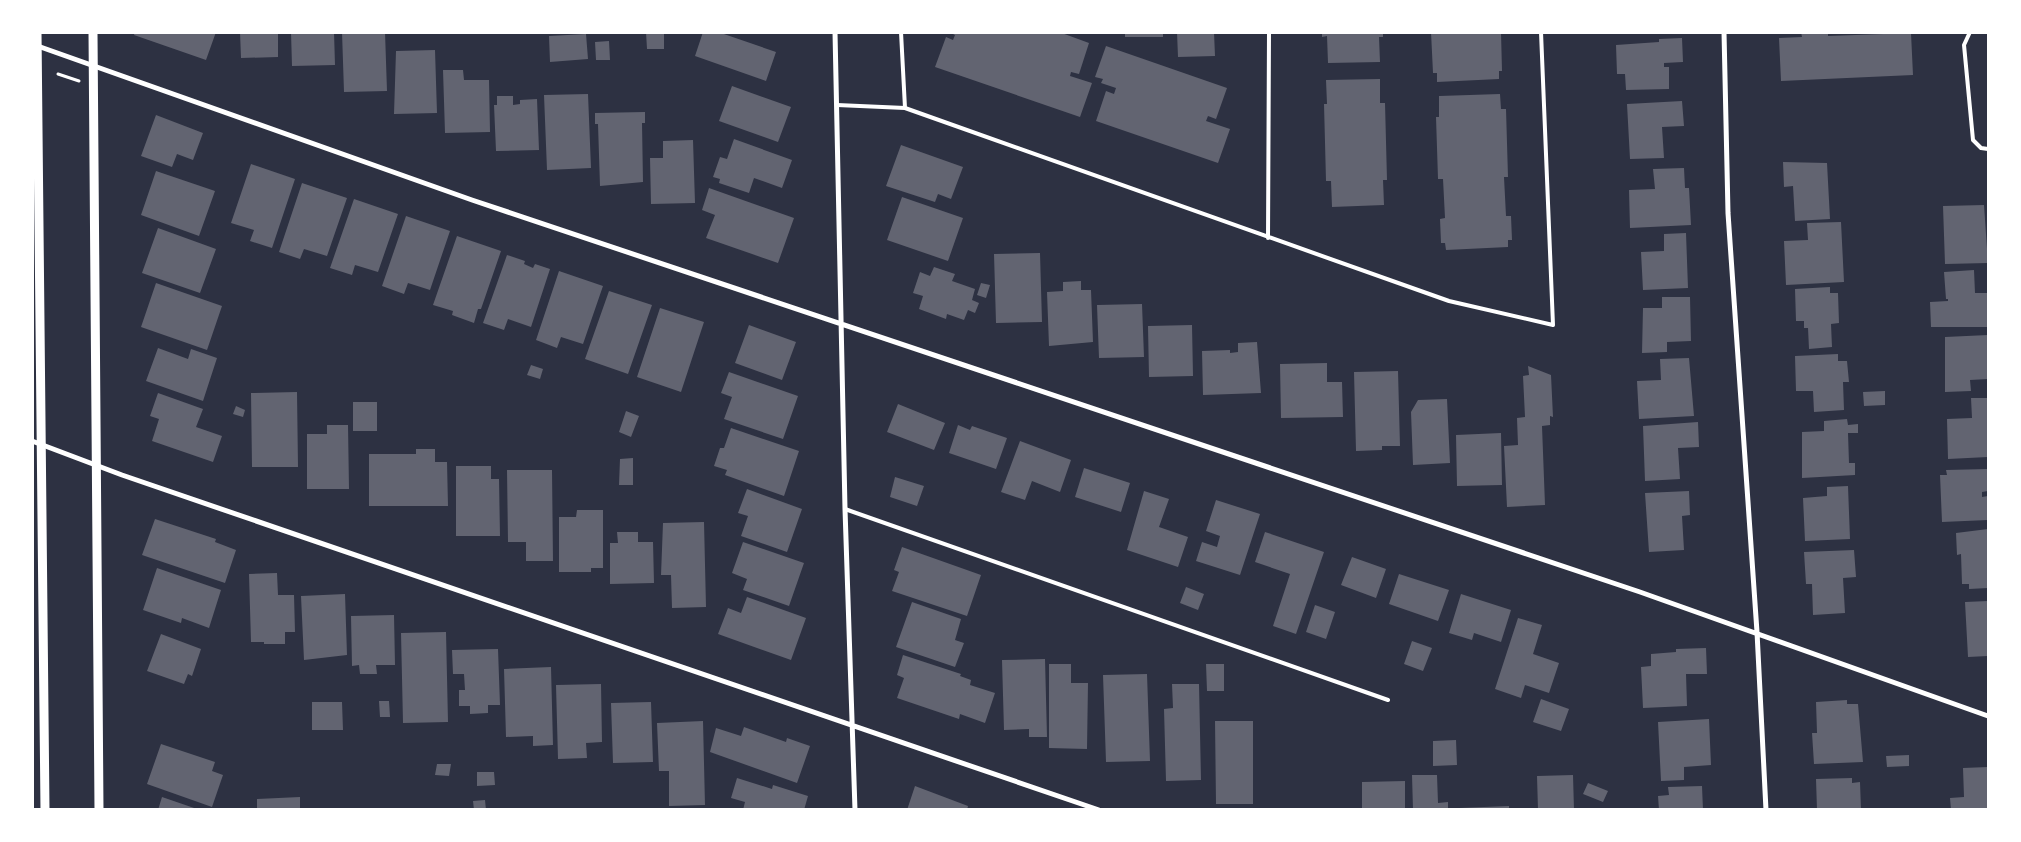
<svg xmlns="http://www.w3.org/2000/svg" width="2021" height="842" font-family="'Archivo Narrow',sans-serif">
  <rect width="100%" height="100%" fill="#2d3142"/>
  <path fill="#626471" d="M135,32H216L206,60L134,35Z
    M240,32H278V57L241,58Z
    M291,32H334L335,65L292,66Z
    M342,32H385L387,91L344,92Z
    M646,32H664V49H647Z
    M703,32H718L776,52L766,81L695,56Z
    M949,32H1059L1089,43L1079,74L1071,72L1070,76L1092,83L1080,117L935,67L946,37L953,40L955,35Z
    M1125,32H1163V37H1125Z
    M1177,32H1214L1215,56L1178,57Z
    M1322,32H1383V37H1379L1380,62L1328,63L1327,36L1322,37Z
    M1431,32H1501L1502,71H1499V79L1437,82V73H1433Z
    M1801,32H1828V36L1911,33L1913,75L1781,81L1779,38L1802,37Z
    M586,34L588,59L550,62L549,36Z
    M1682,38L1683,62L1664,63V67H1669V89L1626,90L1625,74H1617L1616,45L1659,42V39Z
    M609,41L610,60H596L595,42Z
    M1106,46L1227,88L1216,119L1208,116L1206,121L1230,129L1218,163L1096,121L1106,91L1114,94L1116,88L1101,83L1103,79L1095,77Z
    M435,50L437,113L394,114L396,51Z
    M443,70H463L464,80H489L490,132L445,133Z
    M1380,79V103H1385L1387,180H1383L1384,205L1332,207L1331,181H1326L1324,104H1327L1326,80Z
    M732,86L791,107L778,142L719,121Z
    M588,94L591,168L547,170L544,95Z
    M1500,94L1501,109H1506L1508,177H1504L1506,216H1511L1512,240H1508V247L1446,250L1445,243H1441L1440,219L1445,218L1443,179H1438L1436,117H1439V96Z
    M497,96H513V105L520,104V100L537,99L539,150L496,151L494,105H497Z
    M1682,101L1684,126L1662,127L1664,158L1630,159L1627,104Z
    M645,112V123H642L643,182L600,186L598,124H595V113Z
    M156,115L203,133L193,160L177,154L172,167L141,156Z
    M734,139L792,160L782,188L754,178L749,193L719,183L720,179L713,177L720,157L727,159Z
    M693,140L695,203L651,204L650,158H663V141Z
    M901,145L963,167L951,199L938,194L935,202L886,186Z
    M1783,162L1827,163L1830,219L1795,221L1793,186L1784,187Z
    M251,164L295,179L272,248L250,241L254,230L231,223Z
    M1684,168L1685,188H1689L1691,225L1630,228L1629,190L1655,189L1653,169Z
    M156,171L215,191L199,236L141,215Z
    M302,183L347,198L327,256L304,249L300,259L279,252Z
    M709,188L794,218L778,263L706,238L715,215L702,210Z
    M902,197L963,218L948,261L887,240Z
    M354,199L398,214L378,272L355,265L352,275L330,268Z
    M1984,205L1988,263L1945,264L1943,206Z
    M406,216L450,231L430,290L408,283L404,294L382,286Z
    M1841,222L1844,282L1786,285L1784,241L1808,240L1807,223Z
    M158,228L216,249L200,293L142,273Z
    M1686,233L1688,288L1643,290L1641,252L1664,251V234Z
    M457,236L501,251L481,309H478L474,323L452,315L453,311L433,305Z
    M1040,253L1042,322L996,323L994,254Z
    M507,255L525,261L524,264L533,268L535,264L550,269L531,327L508,319L504,330L483,323Z
    M934,267L955,274L952,281L975,289L972,300L979,303L975,313L968,310L964,320L947,314L946,319L919,309L923,296L913,293L920,272L930,276Z
    M1974,270L1975,293H1988V327H1931L1930,302L1948,301V299H1946L1944,272Z
    M559,271L603,286L583,344L561,337L557,348L536,340Z
    M1081,281V290H1091L1093,342L1049,346L1047,292L1063,291V282Z
    M156,283L222,306L207,350L141,327Z
    M981,283L990,285L986,298L977,295Z
    M1830,287V293H1838L1839,323L1831,324L1832,347L1809,349L1808,328H1804V321H1796L1795,289Z
    M609,291L652,305L628,374L585,359Z
    M1662,297H1690L1691,341L1667,342V352L1642,353L1643,308H1662Z
    M1142,304L1144,357L1099,358L1097,305Z
    M660,308L704,322L681,392L637,377Z
    M749,325L796,342L782,380L735,363Z
    M1192,325L1193,376L1149,377L1148,326Z
    M1988,335V379L1970,380L1971,391L1945,392V337Z
    M1257,342L1261,393L1203,395L1202,351L1230,350V353L1238,352V343Z
    M158,348L188,359L191,349L217,358L203,401L146,381Z
    M1838,354V361H1847L1849,382H1843L1844,410L1814,412L1813,391H1796L1795,356Z
    M1689,358L1694,416L1639,419L1637,381L1661,380L1660,359Z
    M1327,363V382H1342L1343,417L1281,418L1280,364Z
    M531,365L543,369L540,379L527,375Z
    M1528,366L1551,375L1553,417L1550,416V425L1542,426L1545,505L1507,507L1504,446L1518,445L1517,418L1525,417L1523,376L1529,375Z
    M1398,371L1400,446H1382V450L1356,451L1354,372Z
    M729,372L798,396L783,439L724,419L732,397L721,393Z
    M1885,391V405L1864,406L1863,392Z
    M297,392L298,467H252L251,393Z
    M158,393L203,409L196,427L222,436L213,462L152,441L159,419L150,416Z
    M1971,398H1988V457L1948,459L1947,419L1972,418Z
    M1447,399L1450,463L1413,465L1411,412L1418,400Z
    M353,402H377V431H353Z
    M898,404L945,423L934,450L887,432Z
    M236,406L245,410L243,417L233,414Z
    M626,411L639,416L631,437L619,432Z
    M1847,419L1848,425L1858,424V433H1848L1849,463H1855V475L1802,478V432L1824,431V421Z
    M1698,422L1699,447L1678,448L1680,479L1645,481L1643,426Z
    M327,425H348L349,489H307V434H327Z
    M958,425L970,430L972,426L1007,438L996,469L949,453Z
    M731,428L799,451L784,496L725,475L727,470L714,466L720,448H724Z
    M1501,433L1502,485L1457,486L1456,435Z
    M1020,441L1071,460L1060,492L1032,481L1025,500L1001,492Z
    M416,449H435V462H447L448,506H369V454H416Z
    M633,458V485H619L620,459Z
    M456,466H491V479H499L500,536H456Z
    M1084,468L1130,483L1121,512L1075,497Z
    M1988,469V491L1982,492V497L1988,496V520L1942,522L1940,475H1947L1946,470Z
    M507,470H552L553,561H526V542H508Z
    M895,477L924,486L917,506L890,497Z
    M1848,486L1850,539L1805,541L1803,498L1827,496V487Z
    M747,489L802,509L787,552L741,536L748,516L738,513Z
    M1144,491L1169,499L1159,527L1188,537L1178,567L1127,550Z
    M1689,491L1690,515L1682,516L1684,550L1649,552L1645,493Z
    M1216,500L1260,514L1240,575L1196,561L1202,542L1217,547L1220,536L1206,531Z
    M577,510H603V568H591V572H559V517H576Z
    M155,519L216,539L215,542L236,550L225,583L142,555Z
    M704,522L706,607L672,608L671,575H661L663,523Z
    M1988,529V588L1969,589V584H1962L1961,554L1957,555L1956,533Z
    M617,532H638V542H653L654,583L610,584V543H618Z
    M1265,532L1324,552L1296,634L1273,626L1290,574L1255,562Z
    M743,542L804,563L789,606L743,590L747,579L732,573Z
    M902,547L981,575L967,616L892,591L899,572L894,570Z
    M1854,550L1856,577L1843,578L1845,613L1813,615L1812,584H1806L1804,552Z
    M1352,557L1386,569L1376,598L1341,585Z
    M157,568L221,590L209,628L182,618L181,623L143,610Z
    M277,573L278,595H294L295,632H285V644H264V642H251L249,574Z
    M1399,574L1449,590L1438,621L1389,604Z
    M1186,587L1204,594L1198,610L1180,603Z
    M345,594L347,655L304,660L301,596Z
    M1461,594L1511,610L1501,642L1474,633L1472,640L1449,633Z
    M747,597L806,618L791,660L718,634L728,608L741,613Z
    M1988,601V656L1968,657L1965,602Z
    M912,602L961,619L955,640L964,643L955,667L896,647Z
    M1315,605L1335,612L1326,639L1306,632Z
    M394,615L395,665H376L377,674H360L359,665L352,666L351,616Z
    M1518,618L1542,625L1533,654L1559,663L1549,693L1525,685L1521,698L1495,689Z
    M446,632L448,722L403,723L401,633Z
    M161,634L201,649L192,676L188,674L184,684L147,671Z
    M1412,641L1432,648L1423,671L1404,664Z
    M1706,648L1707,674H1686L1687,706L1643,708L1641,667L1651,666V654L1676,652V649Z
    M498,649L500,705H488V713L470,714V706H459V690H465L464,674H453L452,650Z
    M903,655L961,674L960,676L971,680L970,685L995,693L985,723L960,714L959,719L897,698L904,678L897,675Z
    M1045,659L1047,737H1029V729L1004,730L1002,660Z
    M1049,664H1071V683H1088L1087,749L1049,748Z
    M1206,664H1224V691H1207Z
    M551,667L553,745L533,746V736L506,737L504,669Z
    M1147,674L1150,761L1106,762L1103,675Z
    M601,684L602,742L586,743L587,758L558,759L556,685Z
    M1172,684H1199L1201,780L1166,781L1164,709L1173,708Z
    M1541,699L1569,709L1561,731L1533,722Z
    M1847,700V704H1858L1863,762L1814,764L1812,733H1817L1816,702Z
    M379,701H389L390,717H380Z
    M312,702H342L343,730H312Z
    M651,702L653,762L613,763L611,703Z
    M1709,719L1711,765L1684,767V780L1661,781L1658,722Z
    M703,721L705,805L669,806V771H659L657,723Z
    M1215,721H1253V804H1216Z
    M744,727L786,742L787,738L810,746L797,783L710,752L716,728L741,736Z
    M1456,740L1457,765L1433,766V741Z
    M161,744L215,762L212,771L223,775L212,807L147,784Z
    M1909,755V766L1887,767L1886,756Z
    M437,764H451L449,776L435,775Z
    M1988,767V810H1951L1950,798L1964,797L1963,768Z
    M477,772H494L495,785L477,786Z
    M1412,775H1437L1438,803L1448,802V810H1413Z
    M1573,775L1574,810H1538L1537,776Z
    M737,778L772,789L773,785L808,796L804,810H743L745,802L731,798Z
    M1852,778V783L1860,782L1861,810H1817L1816,779Z
    M1405,781V810H1362V782Z
    M1588,783L1608,791L1603,802L1583,794Z
    M915,786L968,806L967,810H907Z
    M1702,786L1703,810H1659L1658,796L1669,795L1668,787Z
    M162,797L197,809V810H158Z
    M300,797V810H257V799Z
    M485,800L486,810H474L473,801Z
    M1509,806V810H1459V808Z"/>
  <g fill="none" stroke-linecap="round" stroke-linejoin="round">
    <path stroke="#fff" stroke-width="3" d="M58,74L79,81"/>
    <path stroke="#fff" stroke-width="4" d="M901,32L905,108L1449,301L1553,325L1541,32
      M1970,32L1964,45L1973,140L1981,148L1988,149
      M837,105L905,108
      M1268,238L1269,32
      M845,509L1388,700"/>
    <path stroke="#fff" stroke-width="5" d="M835,32L845,509L855,810
      M1724,32L1728,213L1757,632L1766,810
      M32,44L472,200L1640,592L1988,716
      M32,441L122,475L1099,810"/>
    <path stroke="#fff" stroke-width="9" d="M37,32L45,810
      M93,32L99,810"/>
  </g>
  <rect width="2021" height="842" fill="none" stroke="#ffffff" stroke-width="68"/>
</svg>
